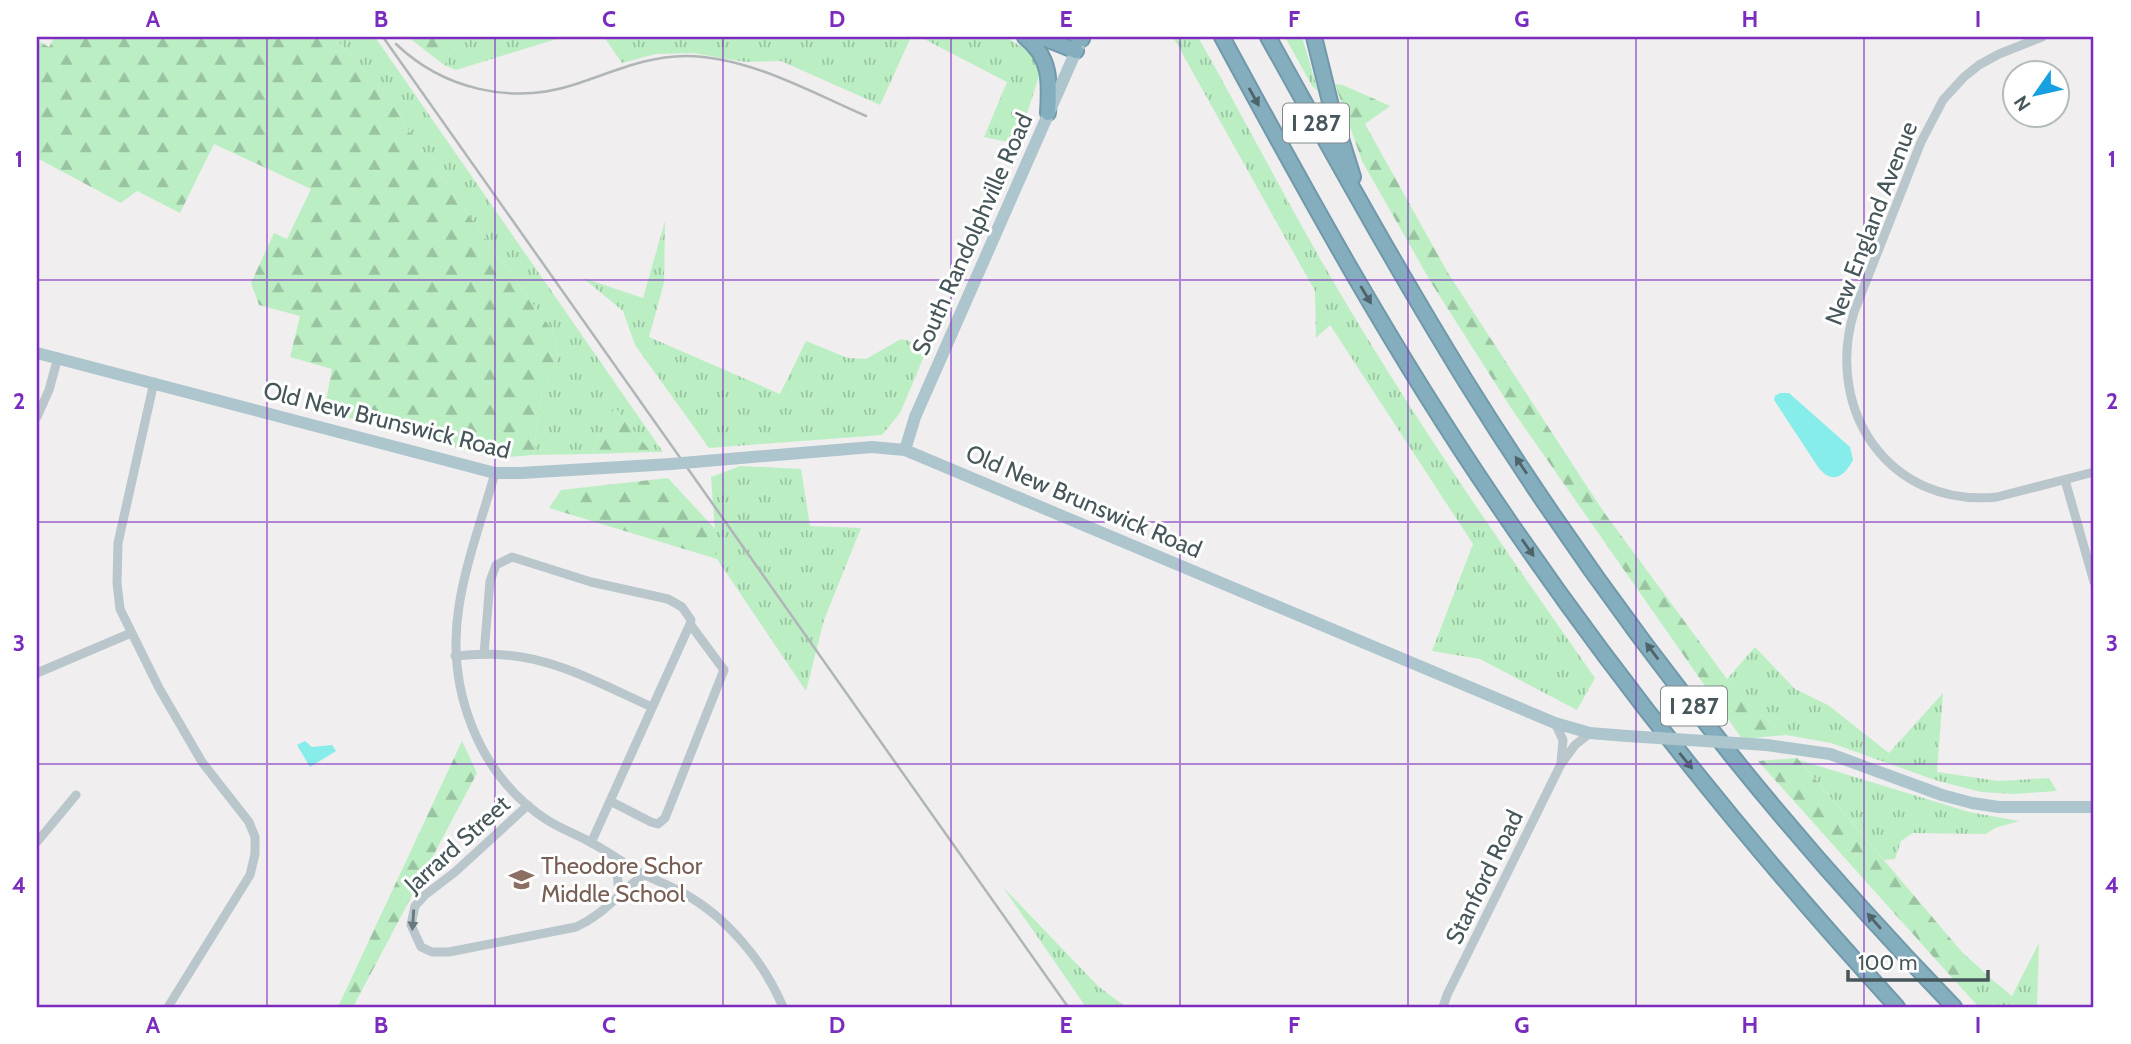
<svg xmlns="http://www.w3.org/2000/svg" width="2131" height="1044" font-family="Cabin,sans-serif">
  <defs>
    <pattern id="grass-tufts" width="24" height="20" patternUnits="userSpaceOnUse" patternTransform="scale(1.75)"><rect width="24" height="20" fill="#bbefc3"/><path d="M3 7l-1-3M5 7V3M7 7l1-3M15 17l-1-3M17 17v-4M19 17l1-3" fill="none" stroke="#9ac4a1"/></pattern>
    <pattern id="forest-firs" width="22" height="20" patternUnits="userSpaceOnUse" patternTransform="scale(1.75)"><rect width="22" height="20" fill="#bbefc3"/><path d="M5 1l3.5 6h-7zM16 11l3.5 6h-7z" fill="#9ac4a1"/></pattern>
  </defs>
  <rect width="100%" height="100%" fill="#f0eeee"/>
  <path fill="url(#grass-tufts)" d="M334,37H375L663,452H651L615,408L591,454L533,455L542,390L559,356L552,330L414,140L393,102Z
    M463,37H563L456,70L444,65Z
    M604,37H911L880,105L781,61L745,62L693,53L656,54L622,63Z
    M920,37H1006L1031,53L1040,73L1017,144L984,137L1007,82Z
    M1173,37H1198C1245,120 1289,206 1337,288C1416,422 1505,550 1595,678L1577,710L1480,659L1432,651L1473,544L1330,325L1316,338L1315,291Z
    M1285,37H1302L1318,91L1312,86Z
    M665,221L664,283L649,337L780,394L806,341L848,358L866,359L901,339L920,344L925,354L900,413L882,435L709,448L635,345L623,311L583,278L643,298Z
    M740,466L801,469L810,526L861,528L824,620L806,691L717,559L711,477Z
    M1755,647L1795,689L1828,705L1889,753L1943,693L1937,772L1998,781L2049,778L2057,791L2014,794L1981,792L1935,780L1831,743L1786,735L1746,703L1727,679Z
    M1799,760L1969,812L2019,821L1995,828L1986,834L1913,833L1901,841L1895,859L1884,860Z
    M1003,887L1099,987L1126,1007H1086Z
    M2039,943L2037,1007H1979L1954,980L1995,982L2012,996Z"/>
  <path fill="url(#forest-firs)" d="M55,37H334L393,102L414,140L552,330L559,356L542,390L533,455L495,458L324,411L332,369L290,357L300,316L259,305L251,283L274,233L287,239L311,189L214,144L180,213L137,191L121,203L37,158V40L49,47Z
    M408,37H463L444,65Z
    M1335,84L1343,85L1390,106L1365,124L1448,273L1603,511L1727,679L1746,703L1786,735L1742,739L1511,408L1432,284L1362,161Z
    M615,407L651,452L591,454Z
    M668,478L715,529L717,559L549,508L561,490Z
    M462,741L477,773L353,1007H338Z
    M1797,758L1962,952L1995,982L1954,980L1758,761Z"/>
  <path fill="#87edea" d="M1780,393H1789L1850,447L1853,460C1844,477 1832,485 1818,467L1774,400L1775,396Z
    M305,741L312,747L332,745L336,751L310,767L297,745Z"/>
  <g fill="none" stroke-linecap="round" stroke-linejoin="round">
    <defs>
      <path id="highway" d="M1025,37C1051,57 1050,82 1048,113
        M1041,37L1076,51
        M1077,37L1082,39
        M1222,37C1307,194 1393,351 1494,499C1615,679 1751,847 1897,1007
        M1268,37C1332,152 1396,268 1465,380C1605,605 1770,817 1954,1007
        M1314,37L1332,110L1353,177"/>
    </defs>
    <use href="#highway" stroke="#7099aa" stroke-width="18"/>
    <path stroke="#b9c6cb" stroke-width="9" d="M2042,37L1999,54L1979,65L1964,77L1943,100L1921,142L1854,312C1824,411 1890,508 1997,497L2094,472
      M154,382L118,543L117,583L120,609L159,688L202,762L249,822L255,837V854L250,875L168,1007
      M37,417L49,390L58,357
      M495,473C483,516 466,561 459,606C446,687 477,774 547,820C561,829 576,834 590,842C609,852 626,865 645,875C657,881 671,886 683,893C727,917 764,962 783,1007
      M2065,480L2094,582
      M484,654L490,581L496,565L512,557L591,582L668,599L682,607L691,620L690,624L724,670L665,818L658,824L651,822L610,801
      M455,656C471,655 488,653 504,655C556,658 605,686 652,707
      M37,673L131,633
      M1555,723L1563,740L1561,763
      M528,805L455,872L425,895L415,906L411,925L421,947L432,952H449L576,927C607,913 617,893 644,875
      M37,842L76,795
      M591,843L690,624
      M616,858L619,895
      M1443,1007L1447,995L1561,764L1575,745L1590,733"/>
    <path stroke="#adc5cd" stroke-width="12" d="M37,353L495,473H521L671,464
      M905,450L915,417L1080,42
      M694,462L872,447L905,450L1555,723L1590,733L1627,736
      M1767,745L1830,754L1942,795L1972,803L1999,807H2094"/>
    <use href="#highway" stroke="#84aebe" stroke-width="14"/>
    <path stroke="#b0b5b8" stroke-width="2.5" d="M383,37L1068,1007
      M396,44C443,89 511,105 573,85C611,73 645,56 686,56C750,57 808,91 866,116"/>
    <path stroke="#adc5cd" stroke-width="12" d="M671,464L694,462
      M1627,736L1767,745"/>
  </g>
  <defs><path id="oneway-solid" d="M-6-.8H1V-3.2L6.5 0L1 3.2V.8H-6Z" transform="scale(1.75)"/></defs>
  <g fill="#4f636a">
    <use href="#oneway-solid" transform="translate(1254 97) rotate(61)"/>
    <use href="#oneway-solid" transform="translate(1366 295) rotate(59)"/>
    <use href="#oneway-solid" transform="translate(1521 465) rotate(-124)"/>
    <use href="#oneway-solid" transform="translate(1528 548) rotate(55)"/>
    <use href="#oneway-solid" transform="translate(1652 651) rotate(-127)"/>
    <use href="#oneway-solid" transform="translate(1686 761) rotate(51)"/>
    <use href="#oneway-solid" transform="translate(1874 921) rotate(-131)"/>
  </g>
  <use fill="#68787d" href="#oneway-solid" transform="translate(413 920) rotate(94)"/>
  <path fill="none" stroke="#7b2cbf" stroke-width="2" stroke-opacity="0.55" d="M267,37V1007M495,37V1007M723,37V1007M951,37V1007M1180,37V1007M1408,37V1007M1636,37V1007M1864,37V1007M37,280H2094M37,522H2094M37,764H2094"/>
  <defs>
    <symbol id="school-bare" viewBox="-9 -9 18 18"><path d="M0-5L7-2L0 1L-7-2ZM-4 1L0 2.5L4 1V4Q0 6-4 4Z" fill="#8d6e63" stroke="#fff" stroke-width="2.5" paint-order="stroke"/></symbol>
  </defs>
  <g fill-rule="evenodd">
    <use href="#school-bare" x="504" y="862" width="35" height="35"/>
  </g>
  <g text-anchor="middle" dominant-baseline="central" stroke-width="6" stroke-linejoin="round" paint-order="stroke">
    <g fill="#fff" stroke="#7e898c" stroke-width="2">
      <rect x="1283" y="103.5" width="66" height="39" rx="5"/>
      <rect x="1661" y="686.5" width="66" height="39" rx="5"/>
    </g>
    <g font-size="23" font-weight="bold" fill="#46565b">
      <text x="1316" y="123">I 287</text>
      <text x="1694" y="706">I 287</text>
    </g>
    <g font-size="24" fill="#46565b" stroke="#fff">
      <text transform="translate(1871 223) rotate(-69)">New England Avenue</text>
      <text transform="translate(972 234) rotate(-66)">South Randolphville Road</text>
      <text transform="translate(387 420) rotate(14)">Old New Brunswick Road</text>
      <text transform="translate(1084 501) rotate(23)">Old New Brunswick Road</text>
      <text transform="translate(457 844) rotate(-42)">Jarrard Street</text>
      <text transform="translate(1484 877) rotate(-64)">Stanford Road</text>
    </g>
    <g font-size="24" fill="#785e54" stroke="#fff" text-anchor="start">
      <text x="541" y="865">Theodore Schor<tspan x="541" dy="28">Middle School</tspan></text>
    </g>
  </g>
  <rect width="2131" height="1044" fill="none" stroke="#ffffff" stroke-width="77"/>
  <g transform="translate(2036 94) rotate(236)"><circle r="33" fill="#ffffff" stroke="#b5bbbd" stroke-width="2"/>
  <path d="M0-5L12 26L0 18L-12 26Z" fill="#16a0e2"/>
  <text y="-10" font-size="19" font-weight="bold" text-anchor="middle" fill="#46565b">N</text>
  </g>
  <path d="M1848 970v10h140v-10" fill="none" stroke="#46565b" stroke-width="3.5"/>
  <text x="1858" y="970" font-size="21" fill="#46565b" stroke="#ffffff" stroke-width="5" paint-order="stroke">100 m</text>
  <rect x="38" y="38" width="2054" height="968" fill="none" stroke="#7b2cbf" stroke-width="2.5"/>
  <g font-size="23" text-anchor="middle" font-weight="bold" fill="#7b2cbf">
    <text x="153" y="27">A</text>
    <text x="381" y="27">B</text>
    <text x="609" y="27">C</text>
    <text x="837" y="27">D</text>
    <text x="1066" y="27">E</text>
    <text x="1294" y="27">F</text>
    <text x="1522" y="27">G</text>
    <text x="1750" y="27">H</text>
    <text x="1978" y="27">I</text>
    <text x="19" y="167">1</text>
    <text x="2112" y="167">1</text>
    <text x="19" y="409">2</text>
    <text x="2112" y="409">2</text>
    <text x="19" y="651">3</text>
    <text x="2112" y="651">3</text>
    <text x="19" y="893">4</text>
    <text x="2112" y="893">4</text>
    <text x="153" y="1033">A</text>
    <text x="381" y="1033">B</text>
    <text x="609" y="1033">C</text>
    <text x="837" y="1033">D</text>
    <text x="1066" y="1033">E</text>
    <text x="1294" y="1033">F</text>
    <text x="1522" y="1033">G</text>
    <text x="1750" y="1033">H</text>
    <text x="1978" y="1033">I</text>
  </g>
</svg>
